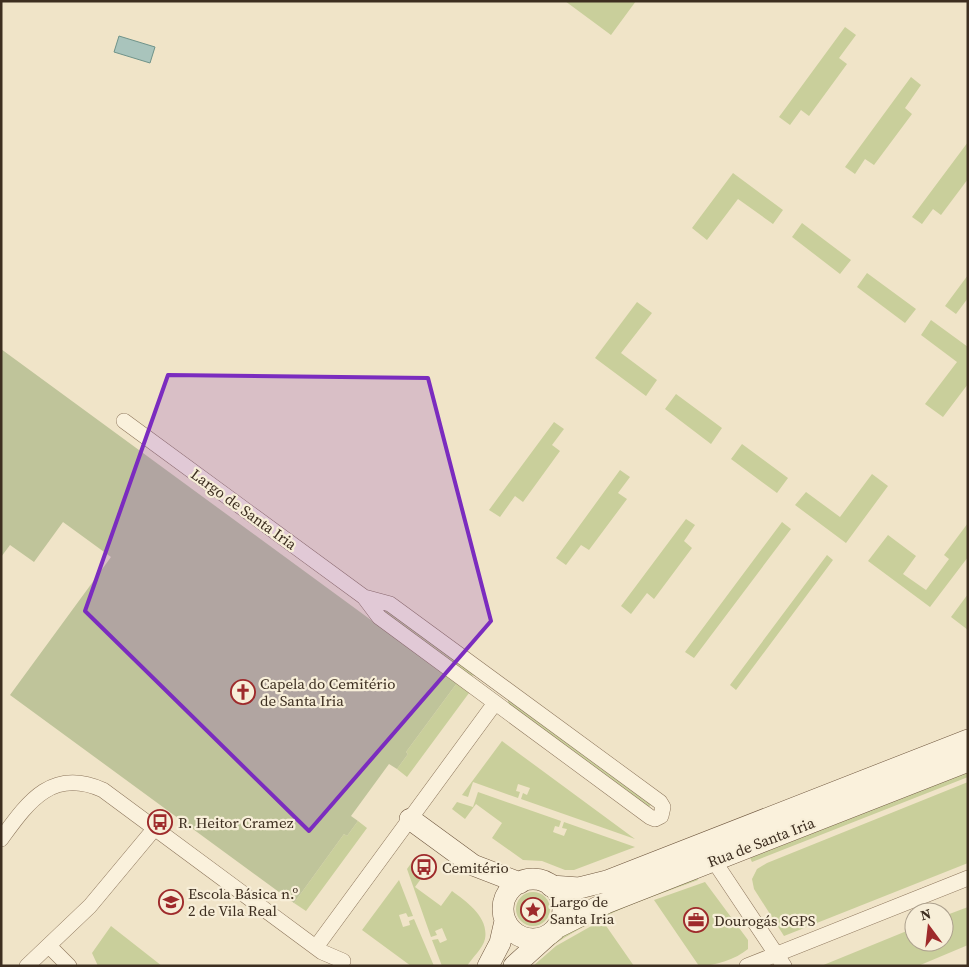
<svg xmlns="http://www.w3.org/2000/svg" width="969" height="967" font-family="'Source Serif 4',serif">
  <rect width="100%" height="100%" fill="#f0e4c8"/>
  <path fill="#c9cf9b" d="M565,1H636L611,35Z
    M845,27L856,35L839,58L847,64L809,116L801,110L790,125L779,117Z
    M911,77L921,85L905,108L912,114L874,165L865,159L855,174L845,167Z
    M968,142V179L941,215L933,209L922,224L912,217Z
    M733,173L783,210L773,224L738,199L707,240L692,228Z
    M802,223L851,260L840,274L792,237Z
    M867,273L916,309L905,323L857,287Z
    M968,275V298L956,314L945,306Z
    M637,302L652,313L621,353L657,380L646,396L595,358Z
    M931,320L968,347V384L943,417L925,404L957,362L921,335Z
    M676,394L722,428L711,444L665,409Z
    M554,422L564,429L552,445L560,451L523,502L515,496L500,517L489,510Z
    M742,444L788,478L777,493L731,459Z
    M620,470L630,477L618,493L627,499L589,550L581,545L566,565L556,558Z
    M872,474L888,486L846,543L795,505L806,492L840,517Z
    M686,519L695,525L684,541L692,548L654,599L647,593L631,614L621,606Z
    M782,522L791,529L694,658L685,652Z
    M968,523V557L930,607L868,561L888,535L916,556L903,574L926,590L949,559L944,555Z
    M827,555L833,560L736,690L730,685Z
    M968,594V630L951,617Z
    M386,609L477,676L468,675L383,613Z
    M457,683L469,693L407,777L397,769L408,754L406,752Z
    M508,697L652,804L648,808L508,704Z
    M502,741L635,839L521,799L523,793L527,795L530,788L518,784L516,791L520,792L518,798L473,782L468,797L462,795Z
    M968,772V777L752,862L750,858Z
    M968,782V863L784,936L754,889L752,879L757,869L767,863Z
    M478,792L561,821L559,827L555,826L553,832L564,836L567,829L562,828L564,822L635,847L574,870H565L542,861L523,860L492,838L502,823L476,804L465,819L452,809L457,802L473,807Z
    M358,821L367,828L306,911L294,903L344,834L347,836Z
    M412,862L426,872L415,887L441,906L452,891C467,902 489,917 485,939C483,948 472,958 467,966H442L432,940L438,939L440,943L447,940L442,928L435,931L437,935L431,937L407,869Z
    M697,876L698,880C641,901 585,919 537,957L568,930Z
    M399,880L413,916L408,917L406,913L399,915L403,927L410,925L409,921L414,919L434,966H411L362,930Z
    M705,882L748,940V949C736,959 715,966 699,966L654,900Z
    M516 909a17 17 0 1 1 34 0a17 17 0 1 1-34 0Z
    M968,907V945L918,966H821L914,928V942H944V916Z
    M602,920L634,966H533L556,946Z
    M111,926L162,966H98L92,953Z"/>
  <path fill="#bfc49a" d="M1,349L457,683L406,752L408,754L397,769L389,764L351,816L358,821L347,836L344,834L294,903L10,695L111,557L63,522L34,562L10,545L1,557Z"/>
  <path fill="#a9c4bc" stroke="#6f938a" d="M119,36L155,47L150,63L114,52Z"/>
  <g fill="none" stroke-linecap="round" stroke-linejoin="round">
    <defs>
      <path id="street" d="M124,421L364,597L379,617L650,817L655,819L661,816L663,807L660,802L390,604L364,597
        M1,839C28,802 52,767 103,790L322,952L343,961
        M714,861L784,966
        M49,946L69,966
        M316,947L495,703
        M27,966L90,906L155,828
        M747,966L968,878"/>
      <path id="secondary" d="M410,819L473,865L520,883
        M503 909a30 30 0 1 1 60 0a30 30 0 1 1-60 0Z
        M551,886L579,888L607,881L968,740
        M556,928L606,903L968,761
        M488,966L500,943L505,921
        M514,966L547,936"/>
    </defs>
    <use href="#street" stroke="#8d765c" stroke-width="16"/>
    <use href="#secondary" stroke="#6f573f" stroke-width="22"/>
    <use href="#street" stroke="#faf1dc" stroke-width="15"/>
    <use href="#secondary" stroke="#faf1dc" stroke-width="21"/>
  </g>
  <path fill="#7b2cbf" fill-opacity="0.2" stroke="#7b2cbf" stroke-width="4" stroke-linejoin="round" d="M168,375L428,378L491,621L309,831L85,611Z"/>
  <defs>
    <symbol id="church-ring" viewBox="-11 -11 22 22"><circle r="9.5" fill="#f7eed8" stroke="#9e2a2b" stroke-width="1.5"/><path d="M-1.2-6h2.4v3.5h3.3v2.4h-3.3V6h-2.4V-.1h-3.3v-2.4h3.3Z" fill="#9e2a2b"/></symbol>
    <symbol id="bus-ring" viewBox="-11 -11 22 22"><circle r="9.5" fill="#f7eed8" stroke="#9e2a2b" stroke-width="1.5"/><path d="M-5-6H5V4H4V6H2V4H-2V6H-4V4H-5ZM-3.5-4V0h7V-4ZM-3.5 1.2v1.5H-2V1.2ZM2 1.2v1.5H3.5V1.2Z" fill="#9e2a2b"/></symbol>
    <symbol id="school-ring" viewBox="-11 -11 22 22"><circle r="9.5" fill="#f7eed8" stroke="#9e2a2b" stroke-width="1.5"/><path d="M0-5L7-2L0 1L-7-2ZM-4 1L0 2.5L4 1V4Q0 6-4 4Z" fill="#9e2a2b"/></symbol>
    <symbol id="sight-ring" viewBox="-11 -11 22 22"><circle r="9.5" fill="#f7eed8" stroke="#9e2a2b" stroke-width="1.5"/><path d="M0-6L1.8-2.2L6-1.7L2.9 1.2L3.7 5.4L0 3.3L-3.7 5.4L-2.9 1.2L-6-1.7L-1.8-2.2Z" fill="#9e2a2b"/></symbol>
    <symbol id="office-ring" viewBox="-11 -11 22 22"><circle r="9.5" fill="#f7eed8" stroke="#9e2a2b" stroke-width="1.5"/><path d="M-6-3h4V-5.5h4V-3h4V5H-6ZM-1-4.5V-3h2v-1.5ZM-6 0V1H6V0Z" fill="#9e2a2b"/></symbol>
  </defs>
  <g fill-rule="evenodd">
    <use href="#church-ring" x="229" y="678" width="28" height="28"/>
    <use href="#bus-ring" x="146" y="808" width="28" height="28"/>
    <use href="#bus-ring" x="410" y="853" width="28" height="28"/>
    <use href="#school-ring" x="157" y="888" width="28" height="28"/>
    <use href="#sight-ring" x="519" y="896" width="28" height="28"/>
    <use href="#office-ring" x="682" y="906" width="28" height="28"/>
  </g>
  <g text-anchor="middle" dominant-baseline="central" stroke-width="4.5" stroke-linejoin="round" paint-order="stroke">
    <g font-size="15" fill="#3d2e20" stroke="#f7eed8">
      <text transform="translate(244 509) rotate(36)">Largo de Santa Iria</text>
      <text transform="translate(761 842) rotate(-21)">Rua de Santa Iria</text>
    </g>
    <g font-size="15" fill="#3d2e20" stroke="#f7eed8" text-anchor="start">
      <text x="260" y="683">Capela do Cemitério<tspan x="260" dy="17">de Santa Iria</tspan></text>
      <text x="178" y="822">R. Heitor Cramez</text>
      <text x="442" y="867">Cemitério</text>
      <text x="188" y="893">Escola Básica n.º<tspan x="188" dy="17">2 de Vila Real</tspan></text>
      <text x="550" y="901">Largo de<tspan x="550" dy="17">Santa Iria</tspan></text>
      <text x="714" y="920">Dourogás SGPS</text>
    </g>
  </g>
  <rect width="969" height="967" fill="none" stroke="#3d2e20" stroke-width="5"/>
  <g transform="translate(929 927) rotate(345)"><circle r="24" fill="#f7eed8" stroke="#ada18e"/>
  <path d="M0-4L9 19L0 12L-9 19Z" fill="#9e2a2b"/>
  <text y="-8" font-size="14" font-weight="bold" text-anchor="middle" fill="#3d2e20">N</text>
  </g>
</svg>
